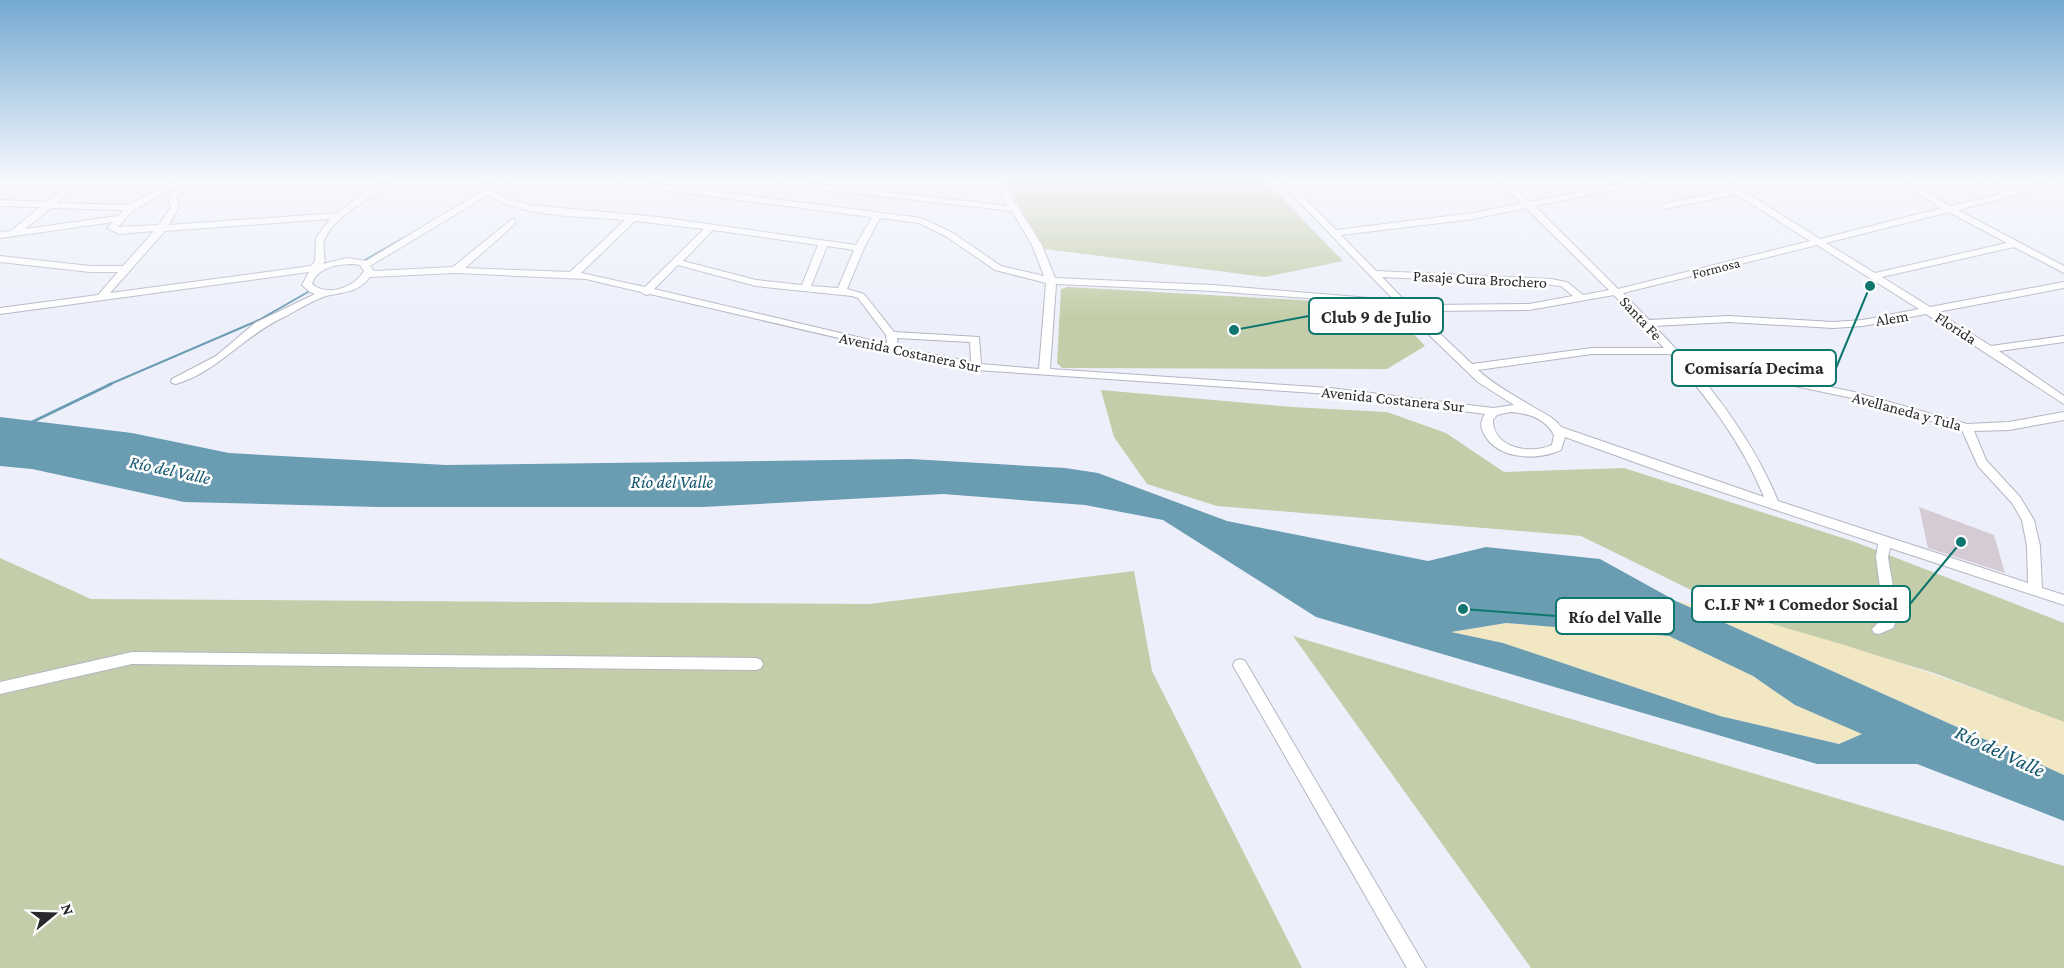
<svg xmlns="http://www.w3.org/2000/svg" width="2064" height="968" font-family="'Crimson Pro',serif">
  <rect width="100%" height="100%" fill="#edf0fb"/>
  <path fill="#c4cda9" d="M1005,182H1266L1343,261L1265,277L1045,249Z
    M1068,287L1370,304L1395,314L1425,346L1387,369L1062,368L1057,363L1061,289Z
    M1101,390L1292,407L1387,412L1446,433L1504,472L1624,468L1855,542L2064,623V722L1934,673L1742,615L1581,536L1217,506L1147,484L1114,437Z
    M0,558L91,599L869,604L1134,571L1152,671L1302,968H0Z
    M1293,636L2064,866V968H1531Z"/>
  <path fill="#f1e7c2" d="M1676,601C1809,629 1937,674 2064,722V775Z
    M1506,623L1669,636L1753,676L1795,705L1863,734L1839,744L1720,716L1503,643L1448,632Z"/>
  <path fill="#6a9cb2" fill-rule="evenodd" d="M0,417L132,433L229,453L446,465L911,459L1065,468L1098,473L1227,521L1428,561L1486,547L1600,559L1676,601L2064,775V821L1917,764H1817L1316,617L1163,520L1085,505L943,494L703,507H378L184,502L32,469L0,466ZM1506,623L1669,636L1753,676L1795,705L1862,734L1839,744L1720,716L1503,643L1451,632Z"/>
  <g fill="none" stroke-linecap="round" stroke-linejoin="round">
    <path stroke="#6a9cb2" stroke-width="2" d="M365,260L407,236
      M108,385L259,320L308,292"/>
    <path stroke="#6a9cb2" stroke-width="3" d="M30,423L111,384"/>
  </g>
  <path fill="#d4cbd4" d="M1919,507L1994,535L2005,573L1928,548Z"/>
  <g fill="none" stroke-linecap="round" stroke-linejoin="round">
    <defs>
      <path id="minor" d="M72,182H81L57,203L128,205L173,182H192L177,198L179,207L169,225L337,213L380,182H390C373,199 330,217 324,242C323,248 324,255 325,261L323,264L347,258L366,261L482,191L477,187L427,185L423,182H479L488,187L497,182H507L494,191L506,198L529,205L658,217L856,245L872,217L622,185L618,182H642L921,218L953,233L1001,266L1044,276L1032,245L1012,211L780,185L776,182H802L1008,206L994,182H1002L1042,245L1055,278L1213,285L1394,300L1280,182H1289L1336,230L1473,213L1522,203L1499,182H1508L1530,202L1626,182H1643L1639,185L1535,206L1618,289L1810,241L1736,194L1665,209L1661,206L1665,203L1730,190L1719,182H1729L1820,239L1942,208L1896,182H1906L1951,206L2000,194L1979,182H1990L2009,192L2049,182H2063L1958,210L2064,266V273L2014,247L1882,277L1930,307L2064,282V288L1937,312L1991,346L2064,336V342L1999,351L2064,396V404L1926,314L1863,326L1833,328L1729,322L1654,326L1683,356L1854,392L1967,424L2009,422L2064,412V420L2009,430L1974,431L1986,460L2020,497L2034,520L2040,546L2042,588L2064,595V605L1890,548L1888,557L1898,617L1893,628L1879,634L1874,633L1872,629L1884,617L1876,557L1878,544L1662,472L1565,437L1561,450C1537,461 1496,460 1483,432C1480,426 1481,420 1485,414L1330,394L976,370L650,294L646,295L641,292L586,279L456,273L370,277C358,293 343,292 326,296C310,301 295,312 280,319C243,337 217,372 176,384L172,383L171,381L172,379L216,356L255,323L315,294L310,292L302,285L309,272L0,314V308L98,295L118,272H90L0,262V256L90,266H123L154,231L119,234L107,228L113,222L0,238V232L11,231L40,207L0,206V200L47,202ZM180,185L168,197L171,207L159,225L118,227L133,210ZM488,195C526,218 582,216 625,220L570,272L465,268L515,224V220L512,219L453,267L374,271L370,266ZM51,208L123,210L118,216L25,229ZM1526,208L1609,290L1583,295L1567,282L1551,279L1376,271L1341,235L1473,219ZM1949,212L2007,243L1875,273L1826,243ZM880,218L919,223L947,237L995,270L1046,283L1039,369L981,364L979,337L894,332L864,294L847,289L864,248ZM330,219L316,238L315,261L311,266L110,293L165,231ZM635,221L704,229L645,287L581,273ZM713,230L818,245L802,285L756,280L683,261ZM1817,245L1919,309L1863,320L1833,322L1729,316L1649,320L1623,293ZM827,246L854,250L838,288L811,286ZM354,264L360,265L364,271C354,288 328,297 312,284C317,267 338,264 354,264ZM678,265L756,286L852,296L858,298L886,335L887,344L654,289ZM1382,277L1551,285L1561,286L1573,296L1529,304L1429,305L1406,302ZM1056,284L1213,291L1373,303L1400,307L1478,382L1514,405L1493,408L1330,388L1050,369ZM1614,295L1664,348H1592L1472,364L1414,309L1429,311L1529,310ZM897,338L970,342L971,362L898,347ZM1592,354H1670C1707,398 1742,442 1764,497L1561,427C1554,417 1545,414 1535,408C1515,396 1494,385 1478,370ZM1690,364L1852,398L1962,430L1978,466L2012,503L2022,520L2027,546L2028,583L1778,501C1757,450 1726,406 1690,364ZM1510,412C1528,413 1545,418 1554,435L1552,445C1530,455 1493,448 1493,420L1497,415Z
        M132,652L756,658L761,660L763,664L761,668L756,670L132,664L0,694V682Z
        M1240,659L1245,661L1426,968H1407L1235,669L1233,665L1235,661Z"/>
    </defs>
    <use href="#minor" stroke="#b3b6c1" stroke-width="2"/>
    <use href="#minor" fill="#fff" fill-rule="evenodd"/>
  </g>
  <linearGradient id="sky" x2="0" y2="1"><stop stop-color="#75aad2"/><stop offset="0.57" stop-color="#f7f8fd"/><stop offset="1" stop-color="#f7f8fd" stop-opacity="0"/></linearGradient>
  <rect width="2064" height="318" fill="url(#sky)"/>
  <g text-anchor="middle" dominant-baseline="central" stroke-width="5" stroke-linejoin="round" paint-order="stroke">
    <g font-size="14" fill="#28292d" stroke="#fefefe">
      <text transform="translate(1716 268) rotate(-14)">Formosa</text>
    </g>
    <g font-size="16" fill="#28292d" stroke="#fefefe">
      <text transform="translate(1480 279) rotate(3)">Pasaje Cura Brochero</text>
      <text transform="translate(1641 318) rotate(47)">Santa Fe</text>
      <text transform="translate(1892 318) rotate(-9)">Alem</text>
      <text transform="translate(1956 328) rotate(33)">Florida</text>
      <text transform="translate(910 352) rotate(12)">Avenida Costanera Sur</text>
      <text transform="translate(1393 399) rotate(6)">Avenida Costanera Sur</text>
      <text transform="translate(1907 411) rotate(15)">Avellaneda y Tula</text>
    </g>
    <g font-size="18" font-style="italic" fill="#12566d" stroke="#fefefe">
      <text transform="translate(170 470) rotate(12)">Río del Valle</text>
      <text x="672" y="482">Río del Valle</text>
    </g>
    <g font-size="21" font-style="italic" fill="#12566d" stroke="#fefefe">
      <text transform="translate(2000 751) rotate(25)">Río del Valle</text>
    </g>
  </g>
  <path fill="none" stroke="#0f766e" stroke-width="2" d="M1234 330L1309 316M1870 286L1836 368M1961 542L1910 604M1463 609L1556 616"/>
  <g fill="#0f766e" stroke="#fefefe" stroke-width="2">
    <circle cx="1234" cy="330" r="6"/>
    <circle cx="1870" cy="286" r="6"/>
    <circle cx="1961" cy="542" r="6"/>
    <circle cx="1463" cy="609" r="6"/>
  </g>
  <g fill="#fefefe" stroke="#0f766e" stroke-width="2">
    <rect x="1309" y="298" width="134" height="36" rx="6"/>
    <rect x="1672" y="350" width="164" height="36" rx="6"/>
    <rect x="1692" y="586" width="218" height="36" rx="6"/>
    <rect x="1556" y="598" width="118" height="36" rx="6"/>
  </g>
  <g font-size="18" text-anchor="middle" font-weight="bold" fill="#28292d">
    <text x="1376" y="323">Club 9 de Julio</text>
    <text x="1754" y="374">Comisaría Decima</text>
    <text x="1801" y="610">C.I.F N* 1 Comedor Social</text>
    <text x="1615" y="623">Río del Valle</text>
  </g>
  <g transform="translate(54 914) rotate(71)" stroke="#fefefe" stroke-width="4.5" paint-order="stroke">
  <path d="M0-4.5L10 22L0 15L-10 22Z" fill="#28292d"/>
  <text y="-9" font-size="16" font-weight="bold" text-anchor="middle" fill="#28292d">N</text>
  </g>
</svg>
